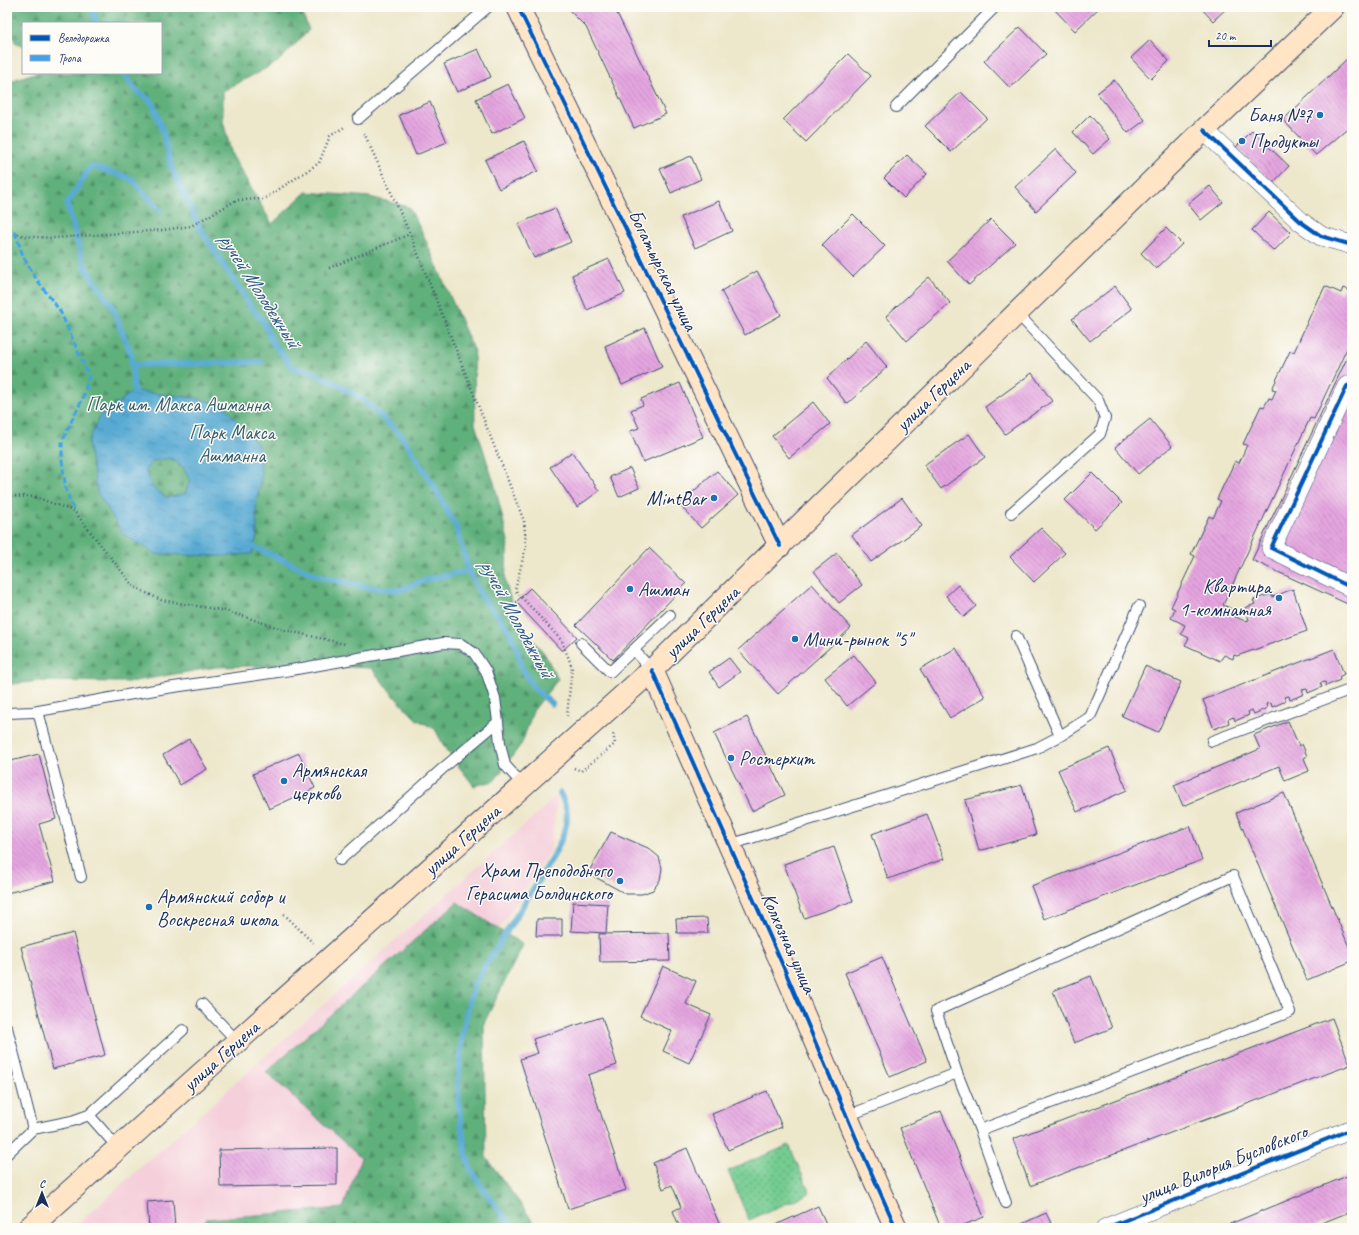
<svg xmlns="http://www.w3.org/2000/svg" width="1359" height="1235" font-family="Caveat,sans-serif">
  <defs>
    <pattern id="grass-dots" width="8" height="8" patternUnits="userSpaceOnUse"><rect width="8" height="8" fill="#75cc91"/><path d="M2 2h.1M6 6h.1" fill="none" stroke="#5fa67a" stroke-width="1.8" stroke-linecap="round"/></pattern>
    <pattern id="forest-firs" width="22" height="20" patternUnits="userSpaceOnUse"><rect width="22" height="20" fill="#60b07b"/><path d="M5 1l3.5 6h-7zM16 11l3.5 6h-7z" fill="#4e9068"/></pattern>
    <pattern id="water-ripples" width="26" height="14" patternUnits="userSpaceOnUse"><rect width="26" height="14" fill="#58aad3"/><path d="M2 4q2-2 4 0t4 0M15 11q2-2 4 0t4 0" fill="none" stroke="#488bae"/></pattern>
    <pattern id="building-back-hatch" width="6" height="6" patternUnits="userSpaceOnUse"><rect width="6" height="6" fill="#e5a5e0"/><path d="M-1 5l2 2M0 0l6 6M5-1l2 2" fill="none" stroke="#b987b9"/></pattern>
  </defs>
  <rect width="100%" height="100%" fill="#fdfcf7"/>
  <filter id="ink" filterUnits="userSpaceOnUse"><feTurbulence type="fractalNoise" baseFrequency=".025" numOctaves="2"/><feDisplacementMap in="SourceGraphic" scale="8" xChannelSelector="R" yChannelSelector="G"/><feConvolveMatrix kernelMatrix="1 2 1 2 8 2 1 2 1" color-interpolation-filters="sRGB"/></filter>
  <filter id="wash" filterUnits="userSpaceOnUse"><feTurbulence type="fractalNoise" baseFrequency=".012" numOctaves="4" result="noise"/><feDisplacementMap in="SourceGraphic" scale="16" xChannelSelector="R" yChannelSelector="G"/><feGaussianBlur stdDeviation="0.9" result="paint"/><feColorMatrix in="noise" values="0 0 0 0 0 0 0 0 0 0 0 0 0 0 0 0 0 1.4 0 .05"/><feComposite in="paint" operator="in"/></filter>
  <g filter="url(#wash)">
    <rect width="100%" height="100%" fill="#ede7cb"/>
    <path fill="#f5cfda" d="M557,796L551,850L464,983L494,1228H73Z"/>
    <path fill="url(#grass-dots)" stroke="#487e78" d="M789,1145L810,1193L749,1220L728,1171Z"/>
    <path fill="url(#forest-firs)" stroke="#3e706c" d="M7,7H300L309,30L278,62L223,91V121L232,155L272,224L306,192L370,197L409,207L423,234L474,351L475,424L495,486L508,541L505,581L517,621L544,653L558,679L533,711L522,743L494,781L474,786L446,750L435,729L416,719L394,696L371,668L304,665L216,667L129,682L41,681L13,684L7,683V82L34,73H161V23H23V46L15,42L7,20Z
      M457,902L523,945L484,1023L486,1157L538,1228H201L206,1219L343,1208L361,1158L266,1072Z"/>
    <path fill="url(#water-ripples)" stroke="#3a6c98" fill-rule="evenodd" d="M134,391L195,398L223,405L258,445L261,478L256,504L257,536L252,554L221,556L156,554L123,534L97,492L88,442L100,416ZM170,458L183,467L190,480L185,494L167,498L153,488L145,470L153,461Z"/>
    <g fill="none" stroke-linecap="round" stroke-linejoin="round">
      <path stroke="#58aad3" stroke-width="6" d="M91,7L97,23
        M123,73L135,89L152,102L162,129L171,167L201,230L251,307L264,323L272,342L293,368L308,371L331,381L362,399L402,436L432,483L456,527L469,571L481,596L508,628L516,646L522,668L534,688L552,704
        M132,365L261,362
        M134,391L131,354L112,306L84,266L67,204L91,166L132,179L160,211
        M254,547L318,576L365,587L400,590L428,579L469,571
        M512,1228L484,1190L470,1168L465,1149L459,1109L458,1083L462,1038L467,1010L474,984L553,857C560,843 570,824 566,808C565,803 562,798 560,793"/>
    </g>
    <g id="blocks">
      <path fill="url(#building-back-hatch)" d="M566,7H614L666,114L634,128L586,27Z
        M1052,7H1100L1075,31Z
        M1200,7H1228L1213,21Z
        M1020,27L1046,54L1010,88L984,61Z
        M1150,40L1169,61L1151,79L1131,58Z
        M478,49L491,77L457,92L444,64Z
        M848,54L871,76L806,142L783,120Z
        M1352,54V124L1316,155L1283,120Z
        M1114,80L1145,120L1128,133L1097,93Z
        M508,84L525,118L492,134L476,99Z
        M961,92L987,118L951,152L925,126Z
        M430,102L447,142L416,155L399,115Z
        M1090,115L1110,139L1093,154L1073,132Z
        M1252,131L1289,166L1273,183L1236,147Z
        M524,141L538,171L499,189L485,160Z
        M1056,149L1076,173L1036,211L1015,187Z
        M907,155L927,174L904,198L884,178Z
        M691,156L701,179L671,193L660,169Z
        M1210,186L1223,202L1201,220L1188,204Z
        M719,201L732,231L695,248L681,217Z
        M555,208L571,242L534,258L518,224Z
        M1269,212L1291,233L1274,251L1252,230Z
        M853,214L885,246L853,277L822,245Z
        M991,219L1015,243L969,285L947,261Z
        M1166,228L1182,244L1156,269L1141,253Z
        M609,259L625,293L587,310L572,275Z
        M757,271L781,315L745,335L721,291Z
        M929,277L950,303L907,341L886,316Z
        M1115,286L1132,309L1090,341L1072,319Z
        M1325,286L1341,293L1343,288L1352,292V345L1349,344L1314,419L1310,418L1223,605L1232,609L1229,614L1245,621L1249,620L1245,608L1255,604L1253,600L1271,594L1272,597L1293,589L1307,631L1237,656L1234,655L1233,659L1224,655L1220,661L1185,645L1189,638L1181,634L1185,625L1171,618L1175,609L1171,607L1195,556L1191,554L1209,516L1213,518L1221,501L1217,499L1235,461L1239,463L1247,445L1243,444L1261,406L1264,407L1269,398L1272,399L1276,390L1272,389L1290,351L1294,352L1319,296L1320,297Z
        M645,328L662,367L622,385L605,346Z
        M866,341L887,367L847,404L827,378Z
        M1348,356L1352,358V606L1252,560Z
        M1032,373L1052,401L1005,434L985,407Z
        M680,383L703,437L643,462L630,431L639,428L631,410L643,405L641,399Z
        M813,402L830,424L789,458L772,436Z
        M1150,419L1172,446L1138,474L1115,447Z
        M969,434L985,457L941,489L924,465Z
        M572,452L599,491L577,507L550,467Z
        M630,468L639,488L619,497L610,477Z
        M717,471L738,495L701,528L679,504Z
        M1092,473L1122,503L1095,529L1065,500Z
        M902,498L922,526L871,562L852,535Z
        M1041,528L1065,553L1034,582L1010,557Z
        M649,548L686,584L613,660L576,625Z
        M837,553L862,585L839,603L814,571Z
        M812,584L851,628L778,694L738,650Z
        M958,585L976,606L964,617L946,596Z
        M530,588L577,637L562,651L516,602Z
        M956,648L985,697L950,718L920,669Z
        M1334,649L1344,674L1339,677L1340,680L1326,686L1325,682L1320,683L1322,687L1308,693L1307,689L1302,690L1304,694L1290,700L1289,696L1284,697L1286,701L1272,707L1271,703L1266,704L1267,708L1254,714L1252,710L1248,712L1249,715L1235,721L1234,717L1228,719L1229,723L1214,729L1203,700Z
        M854,655L876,682L847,706L825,678Z
        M729,658L740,672L719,687L709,672Z
        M1145,666L1181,682L1158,732L1122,716Z
        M747,717L785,795L752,811L714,733Z
        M1288,721L1299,746L1302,744L1307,756L1304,758L1309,771L1285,781L1279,766L1183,806L1174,785L1260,749L1254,735Z
        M1352,738V747L1349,745Z
        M189,739L207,769L180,785L163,755Z
        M1109,748L1127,790L1077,812L1058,770Z
        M299,753L315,788L269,809L253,774Z
        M39,754L56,819L39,824L55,881L7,893V834H10L7,823V762Z
        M1022,785L1036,835L979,851L965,800Z
        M1284,793L1352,954V961L1307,980L1236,813Z
        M927,814L944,859L888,879L872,834Z
        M1190,826L1202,860L1044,919L1031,886Z
        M611,832L648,848L659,857L662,868L660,880L653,890L642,894H626L588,873Z
        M834,847L853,901L804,918L784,864Z
        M573,902L608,904L606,933L571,931Z
        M707,918L708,933H677L676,919Z
        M537,919H562V936H536Z
        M73,933L105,1055L53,1069L21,947Z
        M669,933L670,961L600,962L599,934Z
        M882,957L927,1061L890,1077L845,973Z
        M663,966L696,981L686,1004L711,1015L689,1063L663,1051L672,1031L640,1016Z
        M1091,976L1112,1028L1074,1043L1053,991Z
        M602,1017L617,1065L588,1075L626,1190L568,1209L520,1059L538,1053L533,1039Z
        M1332,1018L1350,1065L1030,1186L1013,1139Z
        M767,1091L782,1127L728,1150L712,1114Z
        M941,1111L984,1217L956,1228H941L900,1128Z
        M337,1148V1185L220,1187L219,1150Z
        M687,1148L701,1181L721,1228H680L673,1211L681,1207L672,1185L663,1189L653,1163Z
        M1352,1174V1211L1309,1228H1220Z
        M173,1200L175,1228H149L147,1202Z
        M818,1206L828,1228H769Z
        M1046,1213L1051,1223L1039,1228H1013Z"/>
    </g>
  </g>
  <g filter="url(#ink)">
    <use href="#blocks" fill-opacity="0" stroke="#3a4b6e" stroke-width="1"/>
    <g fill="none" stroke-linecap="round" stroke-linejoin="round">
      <defs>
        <path id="lane" d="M896,107L995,7
          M358,119L488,7
          M1011,513L1100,434L1105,418L1098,400L1017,313
          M581,643L610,672L670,615
          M634,650L652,670
          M38,711L81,877
          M7,713L33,712L160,689L291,670L443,643L461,644L474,653L486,671L495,698L498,722
          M1060,736L1090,717L1139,606
          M1212,741L1352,689
          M729,845L1037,748L1060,736L1016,636
          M340,860L442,769L498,722L500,743L505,765L523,785
          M202,1004L237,1041
          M7,1028L33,1129
          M89,1115L118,1148
          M847,1116L957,1073L980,1130L1290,1012L1233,876L936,1011L957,1073
          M980,1130L1006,1203
          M7,1154L33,1129L72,1121L89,1115L183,1030"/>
        <path id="street" d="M1204,130L1301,222L1321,236L1352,245
          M1352,384L1347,386L1271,548L1352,588
          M1106,1228L1352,1129"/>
        <path id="secondary" d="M518,7L780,546
          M652,670L783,966L859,1145L896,1228
          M29,1228L652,670L1204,130L1333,7"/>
      </defs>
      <use href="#lane" stroke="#3a4b6e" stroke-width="12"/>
      <use href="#street" stroke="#3a4b6e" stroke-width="20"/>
      <use href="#secondary" stroke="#3a4b6e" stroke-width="24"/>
      <path stroke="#3a4b6e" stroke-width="2.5" stroke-dasharray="1 3" stroke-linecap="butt" d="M364,133L410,234L524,521L526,546L515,590L562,641L572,667L567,716
        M7,229L23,236L54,238L163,230L191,226L237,200L264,199L319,163L330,136L346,126
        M329,268L410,234
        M7,496L35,497L74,511L134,587L161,600L227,611L285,630L345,644
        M574,768L581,771L615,744L613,733
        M284,914L315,945"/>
      <use href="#lane" stroke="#fff" stroke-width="10"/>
      <use href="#street" stroke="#fff" stroke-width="19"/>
      <use href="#secondary" stroke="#ffe4c6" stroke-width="22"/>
      <path stroke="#3da3ed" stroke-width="3" stroke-dasharray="6 3" stroke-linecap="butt" d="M15,232L23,256L37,280L60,311L89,376L83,398L70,424L62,442V461L66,490L74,511"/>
      <defs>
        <path id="cycleway" d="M518,7L780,546
          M1204,130L1301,222L1321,236L1352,245
          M1352,384L1347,386L1271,548L1352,588
          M652,670L783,966L859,1145L896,1228
          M1106,1228L1352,1129"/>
      </defs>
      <use href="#cycleway" stroke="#fdfcf7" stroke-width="6"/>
      <use href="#cycleway" stroke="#0057b8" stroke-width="4"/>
    </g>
  </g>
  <g fill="#1f6fb2" stroke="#fdfcf7" stroke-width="1.5">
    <circle cx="1320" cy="115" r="4"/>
    <circle cx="1242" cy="141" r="4"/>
    <circle cx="714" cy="498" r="4"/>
    <circle cx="630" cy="589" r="4"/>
    <circle cx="1279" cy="598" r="4"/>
    <circle cx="795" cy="639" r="4"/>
    <circle cx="731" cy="758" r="4"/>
    <circle cx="284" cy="781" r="4"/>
    <circle cx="620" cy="881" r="4"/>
    <circle cx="149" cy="907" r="4"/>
  </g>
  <g text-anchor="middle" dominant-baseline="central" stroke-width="3" stroke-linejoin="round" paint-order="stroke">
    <g font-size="20" fill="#1b2f5e" stroke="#fdfcf7" text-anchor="start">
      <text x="1312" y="115" text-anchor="end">Баня №7</text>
      <text x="1250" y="141">Продукты</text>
      <text x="706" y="498" text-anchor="end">MintBar</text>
      <text x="1271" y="586" text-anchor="end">Квартира<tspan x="1271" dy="23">1-комнатная</tspan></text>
      <text x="638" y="589">Ашман</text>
      <text x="803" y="639">Мини-рынок "5"</text>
      <text x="739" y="758">Ростерхит</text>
      <text x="292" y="770">Армянская<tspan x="292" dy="23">церковь</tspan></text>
      <text x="612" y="870" text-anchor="end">Храм Преподобного<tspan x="612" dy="23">Герасима Болдинского</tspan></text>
      <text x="157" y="896">Армянский собор и<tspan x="157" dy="23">Воскресная школа</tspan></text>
    </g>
    <g font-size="20" fill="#1b2f5e" stroke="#fdfcf7">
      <text transform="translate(663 270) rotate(64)">Богатырская улица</text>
      <text transform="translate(933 395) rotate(-44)">улица Герцена</text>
      <text transform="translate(702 622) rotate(-44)">улица Герцена</text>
      <text transform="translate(462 840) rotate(-42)">улица Герцена</text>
      <text transform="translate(789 943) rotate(66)">Колхозная улица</text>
      <text transform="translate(221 1056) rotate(-42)">улица Герцена</text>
      <text transform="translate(1223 1164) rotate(-22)">улица Вилория Бусловского</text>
    </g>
    <g font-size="20" fill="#365e6d" stroke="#fdfcf7">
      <text x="178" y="404">Парк им. Макса Ашманна</text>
      <text x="232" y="432">Парк Макса<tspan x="232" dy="23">Ашманна</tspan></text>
    </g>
    <g font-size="21" font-style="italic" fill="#305a87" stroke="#fdfcf7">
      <text transform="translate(260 290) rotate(57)">ручей Молодежный</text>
      <text transform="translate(517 618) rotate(61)">ручей Молодежный</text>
    </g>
  </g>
  <rect width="1359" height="1235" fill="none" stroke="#fdfcf7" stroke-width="24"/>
  <rect x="22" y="22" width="140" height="52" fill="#fdfcf7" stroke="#a3aaba"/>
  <rect x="30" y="35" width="20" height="6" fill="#0057b8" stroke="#a3aaba"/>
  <text x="58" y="42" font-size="12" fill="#1b2f5e">Велодорожка</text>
  <rect x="30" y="55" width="20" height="6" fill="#3da3ed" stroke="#a3aaba"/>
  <text x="58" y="62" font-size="12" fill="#1b2f5e">Тропа</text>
  <g transform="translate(42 1193)" stroke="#fdfcf7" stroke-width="3" paint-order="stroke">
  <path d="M0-3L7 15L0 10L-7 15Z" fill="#1b2f5e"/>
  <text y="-6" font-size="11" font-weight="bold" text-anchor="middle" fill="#1b2f5e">С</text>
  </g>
  <path d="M1209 40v6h62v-6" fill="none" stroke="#1b2f5e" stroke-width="2"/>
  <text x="1215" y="40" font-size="12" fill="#1b2f5e" stroke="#fdfcf7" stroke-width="3" paint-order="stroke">20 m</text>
</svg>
